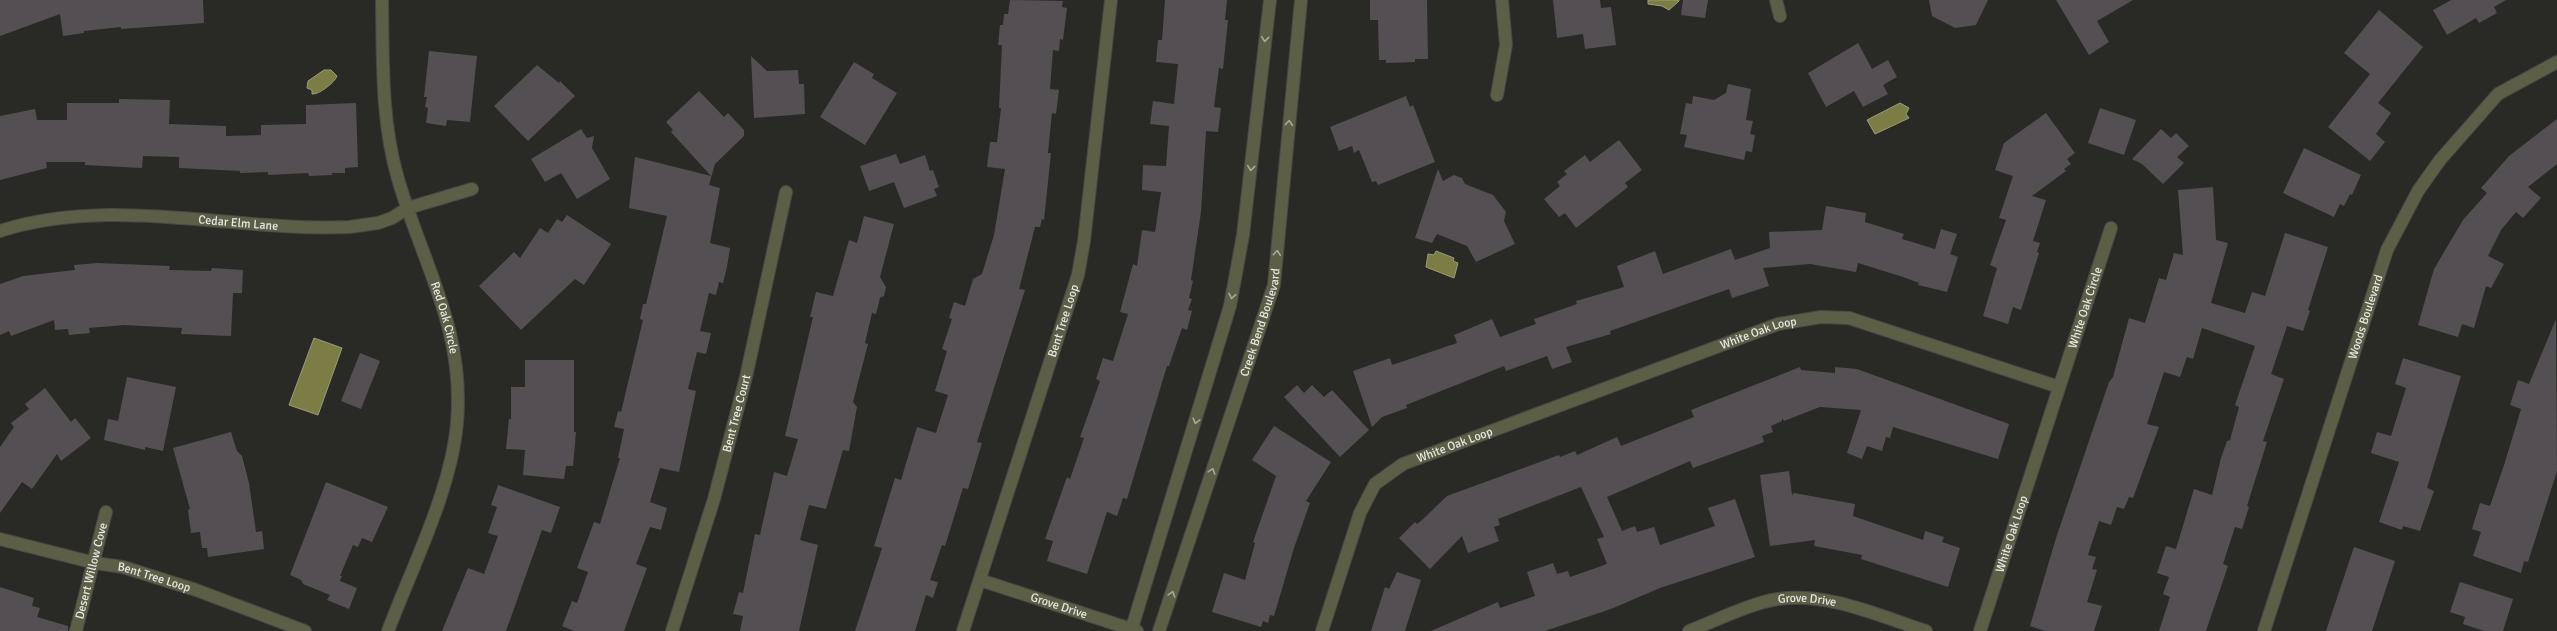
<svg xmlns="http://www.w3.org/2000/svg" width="2557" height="631" font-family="Signika,sans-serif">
  <rect width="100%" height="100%" fill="#292a25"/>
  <path fill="#7b7d44" stroke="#9b9d74" d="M1648,0H1679V1L1669,10L1662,6L1648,4Z
    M324,70H331L337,76C335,82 319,95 312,94V90L307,88L308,81Z
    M1900,103L1909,108L1906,114L1909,118L1875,134L1867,120Z
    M1436,251L1454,258L1453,261L1458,263L1454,278L1426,267L1428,254L1434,255Z
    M314,338L342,348L318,415L289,405Z"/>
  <path fill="#534f53" d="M0,0H203L204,23L121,29V27L84,31V33L63,36L60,14L0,36Z
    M1010,0L1063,1L1062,7L1067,8L1063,40L1060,39L1059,51L1053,50L1050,89L1059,90L1056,114L1052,113L1048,153H1051L1044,220L1042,219L1040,227H1035L1019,289L1025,290L977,442L982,443L968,489L963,488L945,546L942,545L930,580L938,582L933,598L926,595L915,631H855L882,548L874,546L895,478L901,480L917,427L936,433L948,395L935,391L947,351L942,349L952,319L949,318L954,302L965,306L973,279L982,274L994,235L1005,169L987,167L990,142H997L1001,108H999L1002,45H998L1000,25H1003L1004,14H1008Z
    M1165,0H1227L1225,20H1228L1223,69L1219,68L1214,107L1221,108L1218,132L1206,131L1201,212L1191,280L1193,281L1189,298L1192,299L1188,310L1192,311L1187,330L1182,328L1169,366H1167L1127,499L1123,498L1117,516L1107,512L1087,574L1047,561L1053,541L1045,539L1067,477L1070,479L1084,438L1080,437L1100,381L1096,379L1103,358L1113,361L1128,314L1120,312L1133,264L1137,266L1142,230L1155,232L1161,192L1142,190L1143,165L1166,166L1169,126L1150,124L1153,101L1174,104L1178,64L1156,62L1158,40H1162Z
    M1370,0H1427L1428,59H1415V62L1386,63V60H1379L1378,20H1370Z
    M1553,0H1600L1601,8L1611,7L1616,45L1585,49L1583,34L1557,38Z
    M1683,0H1708L1705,18L1681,15Z
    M1929,0H1988L1976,25L1955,28L1932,16Z
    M2056,0H2133L2097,21L2109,42L2089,55Z
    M2451,0H2506L2494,7L2497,13L2479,23L2476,18L2447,35L2433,10Z
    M2379,10L2423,47L2378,103L2391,113L2376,134L2385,142L2370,161L2328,127L2370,74L2344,53Z
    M1858,43L1872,69L1888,60L1897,77L1883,85L1888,94L1863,107L1854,91L1826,107L1808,73Z
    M429,51L477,56L470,122L447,120L446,126L426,123L428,108L425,107L427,97H424Z
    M751,56L767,71L798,70L799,84H804L805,114L754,118Z
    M854,62L874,74L872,78L897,93L865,145L820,117Z
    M537,65L559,83L560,81L575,96L528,141L494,106Z
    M1728,84L1751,89L1746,120L1753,121L1750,134L1755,135L1752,152L1746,151L1744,160L1684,147L1687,135L1680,134L1686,103L1692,104L1693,96L1714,100L1726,93Z
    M699,91L724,117L728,113L744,130V136L715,164L709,185L720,188L710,243L730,248L727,267L723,283L719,282L716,295L709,293L700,331L711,333L706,354L697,352L688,389L696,391L679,472L660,468L650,502L667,508L661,530L650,527L636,564L647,568L624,631H574L562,626L572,601L577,603L588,572L577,568L594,522L600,524L620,458H618L624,429L614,427L618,411L621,412L643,320L640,319L643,304H646L667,216L629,208L635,157L711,176L671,132L673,130L666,122Z
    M1406,96L1410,107L1413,105L1435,162L1378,185L1376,181L1372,182L1359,150L1354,153L1352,146L1339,151L1330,127Z
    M119,99L170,100L169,124L226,126V136L261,135V125L306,124V105L356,103L358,167L345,168V173H332V175L309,176L308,173L268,175V172L240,173V171L179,168V157L143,156L142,168L85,165V162H46L47,168L0,180V116L35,109L37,120H67V103H119Z
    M2100,108L2136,120L2124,155L2088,143Z
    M2046,113L2075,153L2067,159L2071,164L2064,169L2066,171L2032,196L2046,200L2033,241L2040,243L2037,252L2039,253L2021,310L2013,307L2008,324L1983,316L1997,268L1990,265L2006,220L1999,218L2013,176L1995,170L2004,143Z
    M2557,119V164L2528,187L2541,198L2523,218L2516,212L2501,230L2488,256L2504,264L2491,288L2486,286L2474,328L2462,324L2458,337L2418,325L2434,269L2463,220L2487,193L2481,188L2509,156Z
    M581,129L587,138L594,136L592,148L610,179L577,199L561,173L545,182L531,159Z
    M2161,129L2171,138L2176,133L2189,146L2177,157L2184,163L2163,184L2142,164L2132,159Z
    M1619,140L1642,170L1625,183L1628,187L1576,228L1565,213L1559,217L1544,199L1560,186L1557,182L1567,174L1564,171L1585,155L1590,162Z
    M2304,148L2361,175L2352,195L2350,194L2344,206L2340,204L2334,217L2283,193Z
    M896,154L900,164L925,155L930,171L933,170L939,187L934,189L937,196L904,208L894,182L869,191L860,166Z
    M1438,169L1443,181L1454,175L1462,178L1465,184L1493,195L1506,212L1504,221L1515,244L1476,262L1467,246L1437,234L1432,243L1415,238Z
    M2213,187L2216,240L2228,243L2211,303L2245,313L2252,292L2265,296L2285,233L2328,247L2308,310L2310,311L2303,331L2287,326L2271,374L2284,379L2263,441L2267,442L2247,506L2249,507L2242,529L2235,527L2223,564L2228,566L2206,631H2159L2170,597L2163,594L2169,577L2157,573L2166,546L2176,549L2194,489L2212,495L2221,458L2227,441L2230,440L2239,407L2235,405L2255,346L2202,328L2193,359L2187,357L2180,377L2164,372L2147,424L2159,427L2133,498L2129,497L2124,509L2117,507L2111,525L2099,521L2088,555L2096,557L2092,569L2097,570L2087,602L2102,606L2094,631H2045L2030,626L2056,538L2109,382L2113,377L2129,318L2145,323L2159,278L2166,280L2174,253L2183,255L2178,190Z
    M1826,206L1866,213L1865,222L1904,234L1902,239L1935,249L1941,229L1957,234L1950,254L1958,257L1947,292L1918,285L1919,283L1903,277L1858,263L1856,272L1810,264L1763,268L1769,286L1732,298L1729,289L1610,331L1611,334L1566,347L1572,362L1552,369L1547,356L1506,371L1504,366L1406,405L1407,408L1382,417L1372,427L1353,371L1390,358L1392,365L1457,343L1454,335L1492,319L1500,337L1536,324L1534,319L1577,304L1576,301L1624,287L1617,266L1655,251L1663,274L1731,249L1735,260L1770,248L1769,232L1822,230Z
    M567,215L611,244L584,285L575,279L521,330L479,286L514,252L520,258L540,228L548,233L557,219L562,222Z
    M864,216L894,224L880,277L886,287L884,296L880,298L876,314L872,313L865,343L868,344L853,402L857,407L849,451L843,450L826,509L809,505L800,540L818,545L799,631H740L743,616L733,614L739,592L743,593L755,534L760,535L774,472L787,476L798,439L785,436L813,317H810L816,292L833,296L849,240L857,243Z
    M97,263L170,266L169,270L211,271L212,268L243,270L242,293H233L231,336L181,334L182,328L124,325L89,328L90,333L69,335L68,329L55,330L54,320L11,336L9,331L0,335V284L23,276L75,270L74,265Z
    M2556,319L2557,471L2528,562L2524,561L2521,573L2473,556L2481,532L2472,529L2480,503L2490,506L2505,462L2521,409L2510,405L2518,380L2529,384Z
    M360,353L380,361L361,409L341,401Z
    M2403,358L2461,376L2427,488L2434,491L2420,531L2403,526L2402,530L2379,522L2399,462L2371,453L2377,432L2391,436L2406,388L2395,384Z
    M525,360H574V432H576L573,466H566L564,479L523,475L525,450L506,449L509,419H511V387H525Z
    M1800,367L1801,370L1835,373V367L1857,369L2009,424L1998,459L1893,427L1890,438L1886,437L1882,451L1867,446L1862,459L1847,453L1861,410L1820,407L1784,421L1782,418V421L1771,426L1773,432L1762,436L1764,442L1693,468L1690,461L1607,497L1622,531L1635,526L1637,532L1654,527L1660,545L1715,526L1708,508L1735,499L1755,557L1660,588L1611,609L1545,631H1431L1498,602L1500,608L1535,596L1527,572L1553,563L1557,574L1568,571L1570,577L1607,564L1597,539L1604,537L1581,487L1498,519L1500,525L1494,527L1499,541L1468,553L1462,536L1430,569L1399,538L1415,522L1417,524L1422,520L1447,496L1559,455L1560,457L1575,451L1577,455L1617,437L1621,446L1694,417L1691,410Z
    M127,377L176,387L163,451L145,447V450L104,440L108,419L118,421Z
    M1297,385L1304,393L1312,385L1324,397L1332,390L1369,430L1340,457L1284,397Z
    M45,388L71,422L75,418L91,438L61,461L57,454L32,489L22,482L0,513V447L14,427L11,423L29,409L25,404Z
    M1274,426L1331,462L1306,501L1310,503L1294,548L1274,616L1270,615L1268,623L1263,621L1261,627L1212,612L1224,573L1245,580L1255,543L1253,542L1276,476L1252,460Z
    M231,432L237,451L242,456L249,483L256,532L262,531L264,549L208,557L207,548H202L200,532L191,533L188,510L190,509L173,448Z
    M1789,471L1792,495L1794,493L1855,504L1853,516L1923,540L1925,531L1944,537L1942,542L1960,548L1948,587L1861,559L1862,555L1814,546L1815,540L1770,546L1760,475Z
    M326,482L388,507L372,542L362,538L358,547L353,545L340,576H342L340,581L357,588L349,609L327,600L330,595L303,584L301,580L290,575Z
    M498,485L560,507L551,533L542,530L506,631H442L468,568L484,574L498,536L488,533L497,507L491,505Z
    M2354,547L2395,561L2372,631H2326Z
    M1397,572L1421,580L1405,631H1371L1385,587L1389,589Z
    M2460,582L2513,599L2503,631H2484L2463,624L2465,617L2450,612Z
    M0,587L34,598L32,606L40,608L37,617L68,626V631H0Z"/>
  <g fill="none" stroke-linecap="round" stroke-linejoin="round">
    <defs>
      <g id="minor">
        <path id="s1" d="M382,0C383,60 381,121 398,179C423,265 465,329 457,423C451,491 412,567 388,631"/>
        <path d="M1776,0L1780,16"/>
        <path d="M1497,95L1506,45L1502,0"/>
        <path id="s2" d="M0,231C113,195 234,232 349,227L378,223L392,218L408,208L472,189"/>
        <path id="s3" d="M0,539L95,563L123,567L196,590L305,631"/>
        <path id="s4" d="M980,580L1137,631"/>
        <path id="s5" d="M76,631L106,512"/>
        <path id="s6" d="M672,631L714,499L746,377L786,192"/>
        <path id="s7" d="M963,631L1078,275L1084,241L1111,0"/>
        <path d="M1131,631L1230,306L1243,235L1270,0"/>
        <path id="s8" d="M1159,631L1274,285L1301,0"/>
        <path id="s9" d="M1322,631L1360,513L1375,484L1403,464L1778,324L1821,317L1849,318L2059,387"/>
        <path id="s10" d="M1689,631C1715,621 1751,603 1778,599C1829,592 1879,616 1926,631"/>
        <path id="s11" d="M1980,631L2111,228"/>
        <path id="s12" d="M2264,631L2387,250L2418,191L2440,160L2498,94L2557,62"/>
      </g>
    </defs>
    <use href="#minor" stroke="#474844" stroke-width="14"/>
    <use href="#minor" stroke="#5c5e46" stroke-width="12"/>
  </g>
  <defs><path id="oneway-chevron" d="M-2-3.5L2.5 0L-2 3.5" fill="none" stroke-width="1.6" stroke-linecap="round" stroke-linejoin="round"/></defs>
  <g stroke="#a8a99d">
    <use href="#oneway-chevron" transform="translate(1265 39) rotate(96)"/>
    <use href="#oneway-chevron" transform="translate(1289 123) rotate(-85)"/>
    <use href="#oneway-chevron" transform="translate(1251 168) rotate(96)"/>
    <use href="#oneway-chevron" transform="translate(1277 253) rotate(-85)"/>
    <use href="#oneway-chevron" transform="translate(1232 296) rotate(101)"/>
    <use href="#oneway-chevron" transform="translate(1196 421) rotate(105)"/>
    <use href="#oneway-chevron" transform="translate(1212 471) rotate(-72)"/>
    <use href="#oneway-chevron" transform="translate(1172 594) rotate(-72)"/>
  </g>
  <g text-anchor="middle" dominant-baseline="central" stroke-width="3.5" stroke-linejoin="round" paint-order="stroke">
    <g font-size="12" fill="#e7e7e4" stroke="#20201b">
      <text stroke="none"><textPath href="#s2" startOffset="240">Cedar Elm Lane</textPath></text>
      <text stroke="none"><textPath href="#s11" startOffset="340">White Oak Circle</textPath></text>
      <text stroke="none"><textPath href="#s12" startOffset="330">Woods Boulevard</textPath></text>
      <text stroke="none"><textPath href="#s1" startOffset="327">Red Oak Circle</textPath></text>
      <text stroke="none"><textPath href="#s7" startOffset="326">Bent Tree Loop</textPath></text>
      <text stroke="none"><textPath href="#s8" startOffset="325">Creek Bend Boulevard</textPath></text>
      <text stroke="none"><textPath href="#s9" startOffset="570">White Oak Loop</textPath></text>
      <text stroke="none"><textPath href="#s6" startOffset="227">Bent Tree Court</textPath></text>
      <text stroke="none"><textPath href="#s9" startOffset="246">White Oak Loop</textPath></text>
      <text stroke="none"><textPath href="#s11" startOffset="102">White Oak Loop</textPath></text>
      <text stroke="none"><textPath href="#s5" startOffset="62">Desert Willow Cove</textPath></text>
      <text stroke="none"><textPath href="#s3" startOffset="159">Bent Tree Loop</textPath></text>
      <text stroke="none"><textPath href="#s10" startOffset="124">Grove Drive</textPath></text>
      <text stroke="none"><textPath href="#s4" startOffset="83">Grove Drive</textPath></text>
    </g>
  </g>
</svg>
